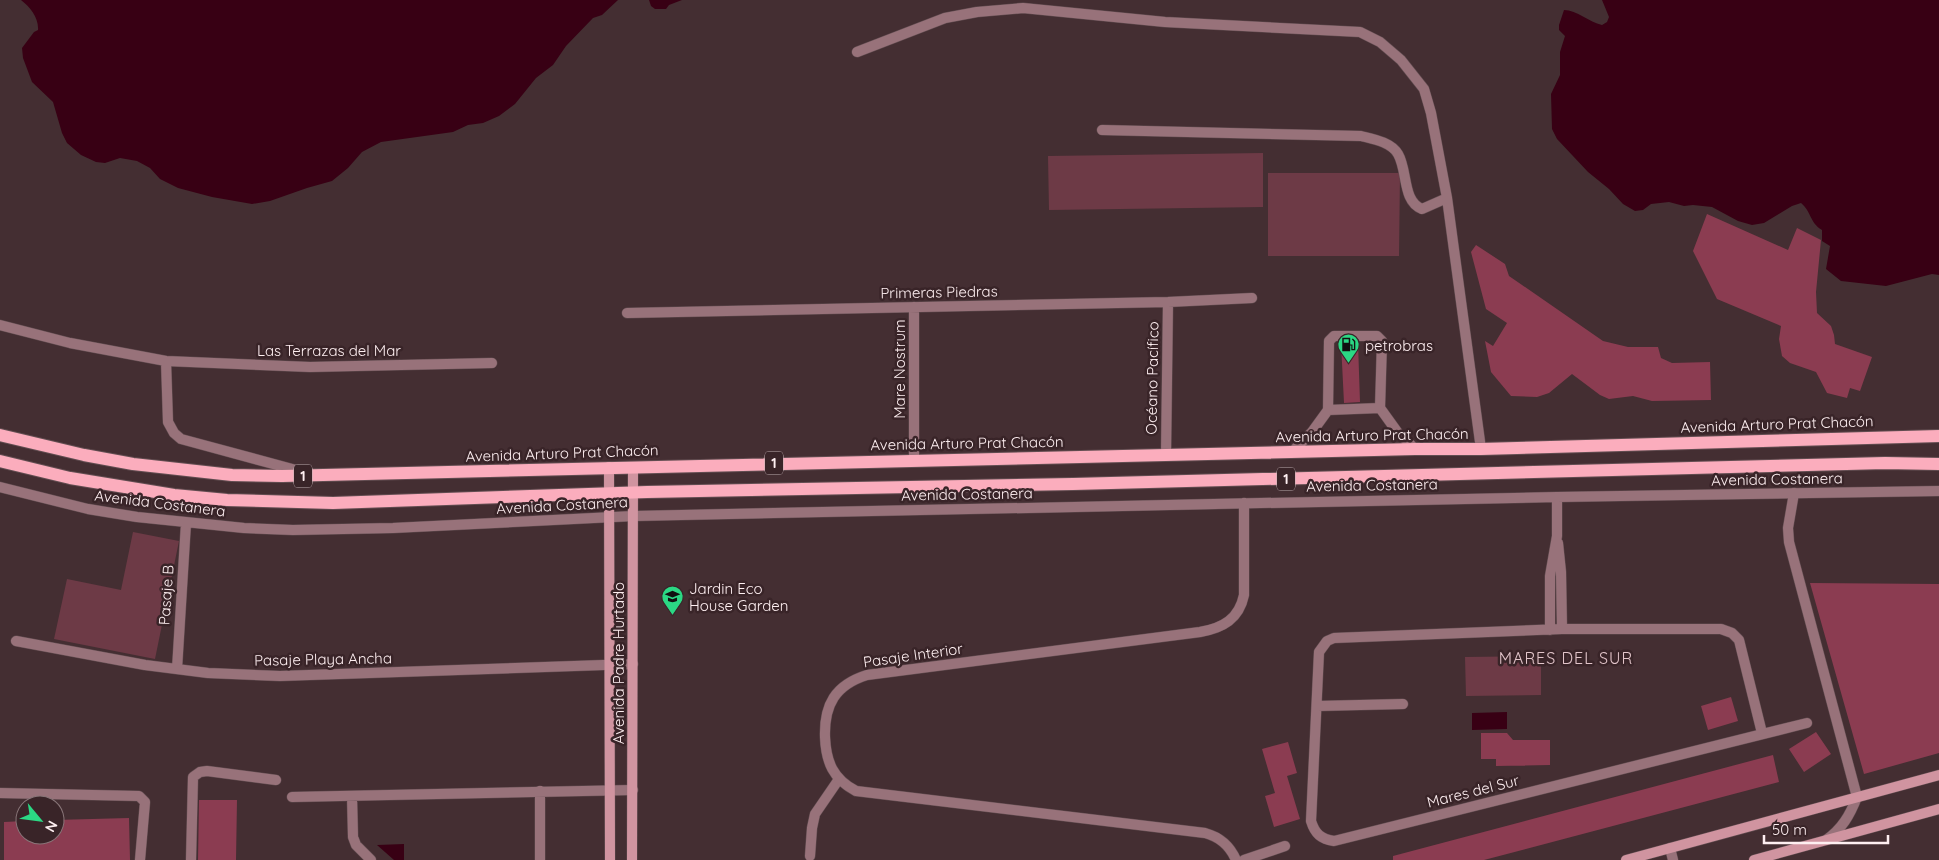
<svg xmlns="http://www.w3.org/2000/svg" width="1939" height="860" font-family="Quicksand,sans-serif">
  <rect width="100%" height="100%" fill="#442e32"/>
  <path fill="#6d3a46" d="M1263,153V207L1049,210L1048,156Z
    M1268,173H1400L1399,256H1268Z
    M133,532L179,541L155,659L54,639L67,579L121,590Z
    M1541,656V695L1466,696L1465,657Z"/>
  <path fill="#380014" d="M21,0H618L602,15L593,18L566,46L553,65L536,78L515,104L499,116L483,123L468,125L453,132L381,142L362,152L348,168L332,181L307,188L270,201L252,204L212,197L178,188L160,179L150,168L137,161L120,158L105,163L96,162L81,155L67,143L62,133L53,102L32,82L23,58L22,48L34,32L38,30C39,18 30,7 21,0Z
    M649,0H682L669,5L666,9H655L651,6Z
    M1602,0H1939V275L1932,274L1886,286L1841,281L1826,269L1830,246L1822,241V230C1809,222 1812,212 1801,203L1792,206L1764,223L1752,225L1738,221L1712,207L1693,205L1684,206L1669,202L1651,204L1643,210L1635,211L1623,204L1609,189L1588,172L1557,139L1552,129L1551,94L1560,75V52L1565,36L1559,30V25L1564,10C1577,10 1589,22 1602,25L1607,22L1609,17Z
    M1507,712V729L1472,730V713Z
    M404,844V860H394L377,845Z"/>
  <path fill="#8b3c51" d="M1707,214L1788,250L1797,228L1821,240L1816,292L1817,313L1831,326L1834,335L1835,344L1872,357L1860,391L1850,388L1847,398L1827,393L1816,372L1790,363L1782,356L1779,339L1781,326L1717,299L1693,251Z
    M1476,245L1505,264L1509,276L1603,341L1628,347H1658L1661,358L1672,363L1710,362L1711,400L1652,401L1633,396L1609,399L1600,395L1572,374L1549,393L1537,397L1511,396L1491,372L1485,341L1493,346L1507,323L1486,309L1471,252Z
    M1341,343H1358L1360,402L1344,403Z
    M1810,583L1939,584V753L1864,774Z
    M1731,697L1738,721L1708,730L1701,706Z
    M1816,732L1831,754L1804,772L1789,749Z
    M1481,733H1507L1513,740H1550V765L1496,766V759H1481Z
    M1288,742L1297,773L1287,776L1300,819L1274,827L1265,796L1275,793L1262,749Z
    M1773,755L1779,782L1484,860H1393V856Z
    M199,800H237L236,860H198Z
    M129,818L130,860H4V822L25,821V835H55V820Z"/>
  <g fill="none" stroke-linecap="round" stroke-linejoin="round">
    <defs>
      <path id="lane" d="M857,52L945,18L977,12L1023,8L1165,22L1360,32L1380,42L1401,60L1424,89L1431,113L1447,198L1481,449
        M1102,130L1361,136C1373,139 1391,142 1398,154C1408,171 1402,201 1422,209L1447,198
        M1328,410L1380,408
        M1291,453L1312,432L1328,410L1329,341L1334,336H1377L1382,341L1380,408L1398,433L1415,449
        M1794,493L1788,528L1789,542L1857,797C1850,815 1842,829 1826,840
        M0,793L139,796L145,802L140,860
        M810,856L812,828L815,814L839,779
        M191,860L193,777L200,772L207,771L276,780
        M1244,860L1285,846"/>
      <path id="street" d="M914,307V460
        M627,313L1168,302L1252,298
        M0,325L70,343L166,361L310,367L492,363
        M166,361L168,422L174,433L181,439L307,473
        M1166,455L1168,302
        M0,487L88,509L137,517L244,528L293,530L393,528L634,516L1557,497L1939,491
        M1558,543L1561,572L1562,629
        M1550,630V576L1557,536V497
        M16,641L145,665L208,673L280,676L633,664
        M177,669L186,523
        M1317,706L1403,704
        M1762,733L1739,640L1732,633L1721,629H1562L1334,638L1327,641L1319,652L1311,821C1315,834 1321,839 1334,841L1807,723
        M352,796L353,837L356,845L371,860
        M292,797L633,790
        M1670,848L1673,860
        M540,860V791
        M1236,860C1230,846 1220,837 1205,833L856,791C833,779 826,762 825,737C824,705 835,685 867,675L1200,632C1223,628 1239,619 1244,595V503"/>
      <path id="secondary" d="M609,467L610,860
        M632,860L633,467
        M1626,860L1939,775
        M1754,860L1939,809"/>
      <path id="primary" d="M0,435L84,455L133,464L232,475L282,476L1415,449H1481L1939,436
        M0,461L70,478L174,495L227,500L333,503L647,492L1073,484L1885,463L1939,464"/>
    </defs>
    <use href="#lane" stroke="#624d51" stroke-width="11"/>
    <use href="#street" stroke="#624d51" stroke-width="11"/>
    <use href="#secondary" stroke="#624d51" stroke-width="11"/>
    <use href="#primary" stroke="#624d51" stroke-width="14"/>
    <use href="#lane" stroke="#98727a" stroke-width="10"/>
    <use href="#street" stroke="#98727a" stroke-width="10"/>
    <use href="#secondary" stroke="#d094a0" stroke-width="10"/>
    <use href="#primary" stroke="#fbadbd" stroke-width="12"/>
  </g>
  <defs>
    <symbol id="fuel-pin" viewBox="-11 -11 22 30"><path d="M0 17L-7.5 6A9.5 9.5 0 1 1 7.5 6Z" fill="#2bd884" stroke="#392428"/><path d="M-5.5-6h7V0h2V4h1.3V-2.5L3-4.5l.8-.8L6-3V5H2.5V1h-1V6h-7ZM-4.2-4.7v3.2H.2V-4.7Z" fill="#111"/></symbol>
    <symbol id="school-pin" viewBox="-11 -11 22 30"><path d="M0 17L-7.5 6A9.5 9.5 0 1 1 7.5 6Z" fill="#2bd884" stroke="#392428"/><path d="M0-5L7-2L0 1L-7-2ZM-4 1L0 2.5L4 1V4Q0 6-4 4Z" fill="#111"/></symbol>
  </defs>
  <g fill-rule="evenodd">
    <use href="#fuel-pin" x="1336" y="332" width="25" height="34"/>
    <use href="#school-pin" x="660" y="584" width="25" height="34"/>
  </g>
  <g text-anchor="middle" dominant-baseline="central" stroke-width="5" stroke-linejoin="round" paint-order="stroke">
    <g fill="#392428" stroke="#c3b2b5" stroke-width="1">
      <rect x="765" y="451.5" width="18" height="23" rx="4"/>
      <rect x="294" y="464.5" width="18" height="23" rx="4"/>
      <rect x="1277" y="467.5" width="18" height="23" rx="4"/>
    </g>
    <g font-size="14" font-weight="bold" fill="#feeff1">
      <text x="774" y="463">1</text>
      <text x="303" y="476">1</text>
      <text x="1286" y="479">1</text>
    </g>
    <g font-size="15" fill="#feeff1" stroke="#392428">
      <text transform="translate(939 292) rotate(-1)">Primeras Piedras</text>
      <text x="329" y="350">Las Terrazas del Mar</text>
      <text transform="translate(899 369) rotate(-90)">Mare Nostrum</text>
      <text transform="translate(1152 378) rotate(-89)">Océano Pacífico</text>
      <text transform="translate(1777 424) rotate(-2)">Avenida Arturo Prat Chacón</text>
      <text transform="translate(1372 435) rotate(-1)">Avenida Arturo Prat Chacón</text>
      <text transform="translate(967 443) rotate(-1)">Avenida Arturo Prat Chacón</text>
      <text transform="translate(562 453) rotate(-2)">Avenida Arturo Prat Chacón</text>
      <text transform="translate(1777 479) rotate(-1)">Avenida Costanera</text>
      <text transform="translate(1372 485) rotate(-1)">Avenida Costanera</text>
      <text transform="translate(967 494) rotate(-1)">Avenida Costanera</text>
      <text transform="translate(160 503) rotate(7)">Avenida Costanera</text>
      <text transform="translate(562 505) rotate(-3)">Avenida Costanera</text>
      <text transform="translate(166 595) rotate(-86)">Pasaje B</text>
      <text transform="translate(913 655) rotate(-8)">Pasaje Interior</text>
      <text transform="translate(323 659) rotate(-1)">Pasaje Playa Ancha</text>
      <text transform="translate(618 663) rotate(-90)">Avenida Padre Hurtado</text>
      <text transform="translate(1473 791) rotate(-14)">Mares del Sur</text>
    </g>
    <g font-size="15" fill="#feeff1" stroke="#392428" text-anchor="start">
      <text x="1365" y="345">petrobras</text>
      <text x="689" y="588">Jardin Eco<tspan x="689" dy="17">House Garden</tspan></text>
    </g>
    <g font-size="16" letter-spacing="1" fill="#e2c5ca" stroke="#392428">
      <text x="1566" y="658">MARES DEL SUR</text>
    </g>
  </g>
  <g transform="translate(40 820) rotate(119)"><circle r="24" fill="#392428" stroke="#887578"/>
  <path d="M0-4L9 19L0 12L-9 19Z" fill="#2bd884"/>
  <text y="-8" font-size="14" font-weight="bold" text-anchor="middle" fill="#feeff1">N</text>
  </g>
  <path d="M1764 835v8h124v-8" fill="none" stroke="#feeff1" stroke-width="2.5"/>
  <text x="1772" y="835" font-size="15" fill="#feeff1" stroke="#392428" stroke-width="4" paint-order="stroke">50 m</text>
</svg>
